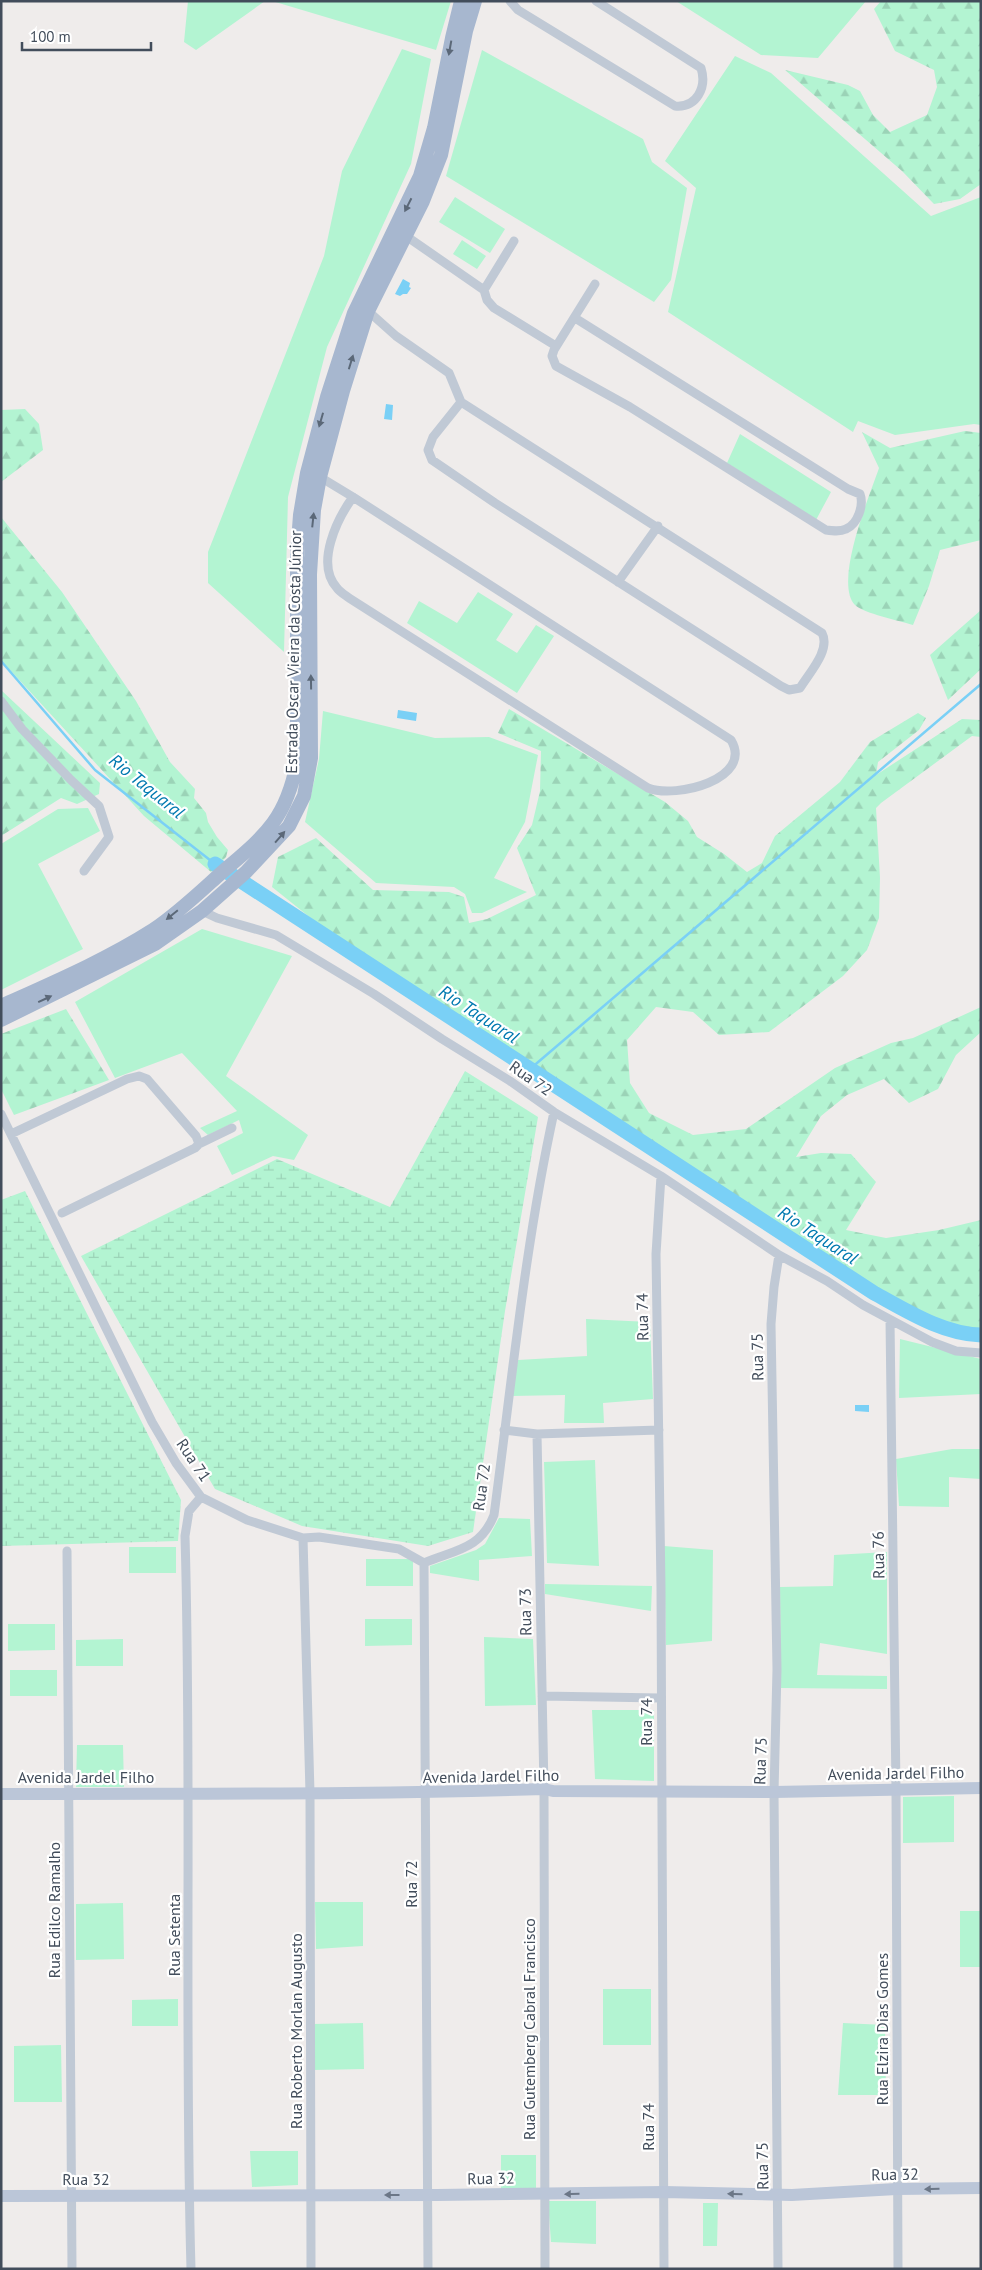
<svg xmlns="http://www.w3.org/2000/svg" width="982" height="2270" font-family="'PT Sans',sans-serif">
  <defs>
    <pattern id="forest-firs" width="22" height="20" patternUnits="userSpaceOnUse" patternTransform="scale(1.25)"><rect width="22" height="20" fill="#b3f4d2"/><path d="M5 1l3.5 6h-7zM16 11l3.5 6h-7z" fill="#9bd3b7"/></pattern>
    <pattern id="wetland-marsh" width="20" height="14" patternUnits="userSpaceOnUse" patternTransform="scale(1.25)"><rect width="20" height="14" fill="#b3f4d2"/><path d="M1 5h8M5 5V1M11 12h8M15 12V8" fill="none" stroke="#9bd3b7"/></pattern>
  </defs>
  <rect width="100%" height="100%" fill="#efeceb"/>
  <path fill="#b3f4d2" d="M188,1H265L196,50L184,42Z
    M272,1H451L436,50Z
    M676,1H866L818,58L761,55Z
    M402,49L431,59L411,164L327,347L288,497L284,652L208,583V552L324,256L342,171Z
    M482,50L643,139L652,162L687,188L671,280L654,302L446,176Z
    M735,56L771,73L931,216L981,197V425L974,424L895,435L858,421L853,432L668,312L696,188L665,161Z
    M455,197L505,229L490,253L439,222Z
    M462,240L486,256L477,269L453,254Z
    M740,434L831,492L816,520L727,463Z
    M478,592L513,614L496,640L517,653L536,625L554,636L517,693L407,623L419,601L457,623Z
    M323,711L435,738L489,737L538,755L525,822L494,878L527,892L482,913H472L465,894L454,887L376,883L305,822L319,759Z
    M88,808L100,831L38,864L83,949L1,990V844L58,809Z
    M202,929L292,956L226,1076L308,1135L294,1160L273,1156L232,1175L217,1146L243,1133L239,1120L208,1135L200,1128L237,1111L182,1053L115,1078L75,1002Z
    M586,1319L650,1322L653,1399L603,1403L604,1423H564L565,1395L511,1396L518,1360L587,1356Z
    M900,1339L981,1359V1394L899,1398Z
    M952,1449H981V1479L949,1477V1507L899,1506L896,1459Z
    M595,1460L599,1566L547,1563L544,1462Z
    M499,1518L530,1519L532,1556L479,1560V1581L430,1573V1566L476,1550L485,1544Z
    M664,1546L713,1550L712,1641L666,1645Z
    M129,1547H176V1573H129Z
    M887,1552V1654L820,1643L817,1675L887,1676V1689L781,1688L780,1587L833,1586L834,1555Z
    M366,1559H413V1586H366Z
    M545,1584L652,1586L651,1611L545,1594Z
    M365,1619H412V1645L365,1646Z
    M8,1624H55V1650L8,1651Z
    M484,1637L533,1639L536,1705L485,1706Z
    M123,1639V1666H76V1640Z
    M10,1670H57V1696H10Z
    M592,1710H654V1781L595,1779Z
    M77,1745H123L124,1787H76Z
    M954,1796V1842L903,1843V1797Z
    M315,1902H363V1946L316,1949Z
    M123,1903L124,1959L76,1960V1904Z
    M960,1911H981V1967H960Z
    M603,1989H651V2045H603Z
    M178,1999V2026H132V2000Z
    M363,2023L364,2069L313,2070L312,2024Z
    M843,2023L885,2025L886,2095H838Z
    M61,2045L62,2102H14V2046Z
    M250,2151H298V2185L252,2187Z
    M501,2155H536V2190L501,2191Z
    M548,2201H596V2244L551,2242Z
    M703,2203H718L717,2246H703Z"/>
  <path fill="url(#forest-firs)" d="M881,1H981V184L960,199L934,204L902,171L785,70L848,85L860,91L873,115L890,132L927,115L937,87L934,70L895,51L874,9Z
    M25,409L39,424L43,450L1,482V410Z
    M965,431L981,433V540L940,550L929,586L913,625C900,621 863,613 855,605C833,582 870,495 879,468L862,432L890,448Z
    M1,517L62,592L136,701L170,762L195,789L194,798L206,813L208,822L217,837L228,850L226,857L211,872L144,816L1,660Z
    M981,610V669L948,700L930,655Z
    M1,690L100,783L99,794L77,804L61,798L1,836Z
    M509,709L665,802L688,821L697,837L724,854L747,872L762,863L775,836L840,782L870,742L918,713L926,718L919,730L878,762L876,775L962,719L981,720V737L972,736L881,803L876,808L880,878L879,918L867,950L843,976L769,1032L719,1035L693,1012L656,1007L627,1040L630,1083L649,1113L693,1135L746,1129L835,1068L891,1043L913,1038L981,1007V1032L956,1055L938,1089L909,1103L884,1079L847,1095L821,1116L796,1157L821,1153L851,1154L876,1182L846,1230L886,1238L939,1230L981,1220V1330H967L925,1318L507,1057L430,998L347,947L272,887L278,857L316,838L373,890L449,892L464,897L469,923L487,919L536,895L517,848L532,825L540,791L541,751L498,733Z
    M66,1009L109,1080L14,1115L1,1089V1034Z"/>
  <path fill="url(#wetland-marsh)" d="M465,1071L538,1117L505,1311L473,1532L428,1546L302,1526L215,1489L81,1256L277,1159L390,1207Z
    M25,1191L181,1500L178,1541L1,1546V1200Z"/>
  <path fill="#7ad0f6" d="M403,279L410,283L409,287L411,288L407,294H403L400,296L395,294Z
    M386,404L393,405L392,420L384,419Z
    M398,710L417,713L416,721L397,718Z
    M855,1405H869V1412L855,1411Z"/>
  <g fill="none" stroke-linecap="round" stroke-linejoin="round">
    <path stroke="#7ad0f6" stroke-width="2.5" d="M1,661L95,770L215,864
      M530,1069L981,684"/>
    <path stroke="#7ad0f6" stroke-width="15" d="M215,864L874,1293C907,1311 943,1334 981,1335"/>
    <path stroke="#c0c9d5" stroke-width="9" d="M510,1L518,10L675,106C697,108 707,87 701,68L596,1
      M406,236L484,290L487,300L494,308L556,346
      M484,290L514,241
      M368,311L396,336L449,373L461,402L822,633C831,650 809,673 800,688L789,690L781,686L495,503L432,460L428,450L433,437L461,402
      M575,318L848,489L860,494C864,505 858,524 846,529C840,532 833,531 826,530L630,407L556,366L552,356L554,350L595,284
      M320,477L353,497L731,740C754,779 676,799 648,788L349,598C345,595 340,592 337,588C315,564 337,519 353,497
      M618,582L658,526
      M1,701L22,729L71,780L99,806L109,837L84,871
      M202,911L217,918L276,935L374,994L442,1039L510,1081L554,1112L661,1176L779,1255L827,1281L863,1305L932,1342L956,1351L981,1353
      M1,1114L152,1422L176,1463L201,1497L247,1520L303,1538L319,1537L399,1549L424,1563
      M11,1134L127,1079L139,1076L147,1079L196,1136L199,1144L195,1148L62,1213
      M199,1144L232,1128
      M661,1176L656,1254L661,1588L664,2269
      M890,1320L896,1789L898,2269
      M504,1430L537,1434L659,1430
      M537,1434L544,1789L545,2269
      M303,1538L310,1793L311,2269
      M67,1551L72,2269
      M424,1563L428,2269
      M424,1563C455,1550 481,1549 494,1515C512,1380 525,1245 554,1112
      M542,1696L660,1698
      M191,2269C184,2025 192,1780 185,1536L189,1511L201,1497
      M778,2269L774,1792L777,1669L771,1324L774,1287L779,1255"/>
    <path stroke="#bbc6d8" stroke-width="12" d="M1,1794C182,1793 363,1795 544,1789L553,1791L774,1792L981,1788
      M1,2196L437,2195L664,2192L792,2195L896,2189L981,2188"/>
    <path stroke="#a7b7cf" stroke-width="14" d="M1,1006C52,983 106,960 153,930C177,914 199,893 220,874C263,837 286,821 297,762V555L300,515L307,473L327,397L354,313L420,176L434,128L452,38L461,1
      M1,1020L155,944L202,911L246,872L289,826L304,796L311,758L310,574L314,510L320,477L343,391L368,311L423,201L441,155L466,31L475,1"/>
  </g>
  <defs><path id="oneway-solid" d="M-6-.8H1V-3.2L6.5 0L1 3.2V.8H-6Z" transform="scale(1.25)"/></defs>
  <g fill="#5b6878">
    <use href="#oneway-solid" transform="translate(450 48) rotate(100)"/>
    <use href="#oneway-solid" transform="translate(408 205) rotate(117)"/>
    <use href="#oneway-solid" transform="translate(351 362) rotate(-73)"/>
    <use href="#oneway-solid" transform="translate(321 420) rotate(106)"/>
    <use href="#oneway-solid" transform="translate(313 520) rotate(-84)"/>
    <use href="#oneway-solid" transform="translate(311 682) rotate(-91)"/>
    <use href="#oneway-solid" transform="translate(280 837) rotate(-49)"/>
    <use href="#oneway-solid" transform="translate(172 915) rotate(141)"/>
    <use href="#oneway-solid" transform="translate(45 999) rotate(-25)"/>
  </g>
  <g fill="#6c7787">
    <use href="#oneway-solid" transform="translate(932 2189) rotate(178)"/>
    <use href="#oneway-solid" transform="translate(572 2194) rotate(179)"/>
    <use href="#oneway-solid" transform="translate(735 2194) rotate(-179)"/>
    <use href="#oneway-solid" transform="translate(392 2195) rotate(-180)"/>
  </g>
  <g text-anchor="middle" dominant-baseline="central" stroke-width="4.5" stroke-linejoin="round" paint-order="stroke">
    <g font-size="16" fill="#424d5b" stroke="#fff">
      <text transform="translate(293 652) rotate(-89)">Estrada Oscar Vieira da Costa Júnior</text>
      <text transform="translate(531 1078) rotate(35)">Rua 72</text>
      <text transform="translate(642 1317) rotate(-91)">Rua 74</text>
      <text transform="translate(757 1357) rotate(-91)">Rua 75</text>
      <text transform="translate(194 1460) rotate(56)">Rua 71</text>
      <text transform="translate(481 1487) rotate(-82)">Rua 72</text>
      <text transform="translate(878 1555) rotate(-91)">Rua 76</text>
      <text transform="translate(525 1612) rotate(-91)">Rua 73</text>
      <text transform="translate(646 1722) rotate(-90)">Rua 74</text>
      <text transform="translate(760 1761) rotate(-88)">Rua 75</text>
      <text transform="translate(896 1773) rotate(-1)">Avenida Jardel Filho</text>
      <text transform="translate(491 1776) rotate(-1)">Avenida Jardel Filho</text>
      <text x="86" y="1777">Avenida Jardel Filho</text>
      <text transform="translate(411 1884) rotate(-90)">Rua 72</text>
      <text transform="translate(54 1910) rotate(-90)">Rua Edilco Ramalho</text>
      <text transform="translate(174 1935) rotate(-90)">Rua Setenta</text>
      <text transform="translate(529 2029) rotate(-90)">Rua Gutemberg Cabral Francisco</text>
      <text transform="translate(882 2029) rotate(-90)">Rua Elzira Dias Gomes</text>
      <text transform="translate(296 2031) rotate(-90)">Rua Roberto Morlan Augusto</text>
      <text transform="translate(648 2127) rotate(-90)">Rua 74</text>
      <text transform="translate(762 2166) rotate(-91)">Rua 75</text>
      <text transform="translate(895 2174) rotate(-1)">Rua 32</text>
      <text transform="translate(491 2178) rotate(-1)">Rua 32</text>
      <text x="86" y="2179">Rua 32</text>
    </g>
    <g font-size="18" font-style="italic" fill="#0079b0" stroke="#fff">
      <text transform="translate(147 786) rotate(39)">Rio Taquaral</text>
      <text transform="translate(479 1014) rotate(33)">Rio Taquaral</text>
      <text transform="translate(818 1235) rotate(33)">Rio Taquaral</text>
    </g>
  </g>
  <rect width="982" height="2270" fill="none" stroke="#424d5b" stroke-width="5"/>
  <path d="M22 42v8h129v-8" fill="none" stroke="#424d5b" stroke-width="2.5"/>
  <text x="30" y="42" font-size="15" fill="#424d5b" stroke="#ffffff" stroke-width="4" paint-order="stroke">100 m</text>
</svg>
